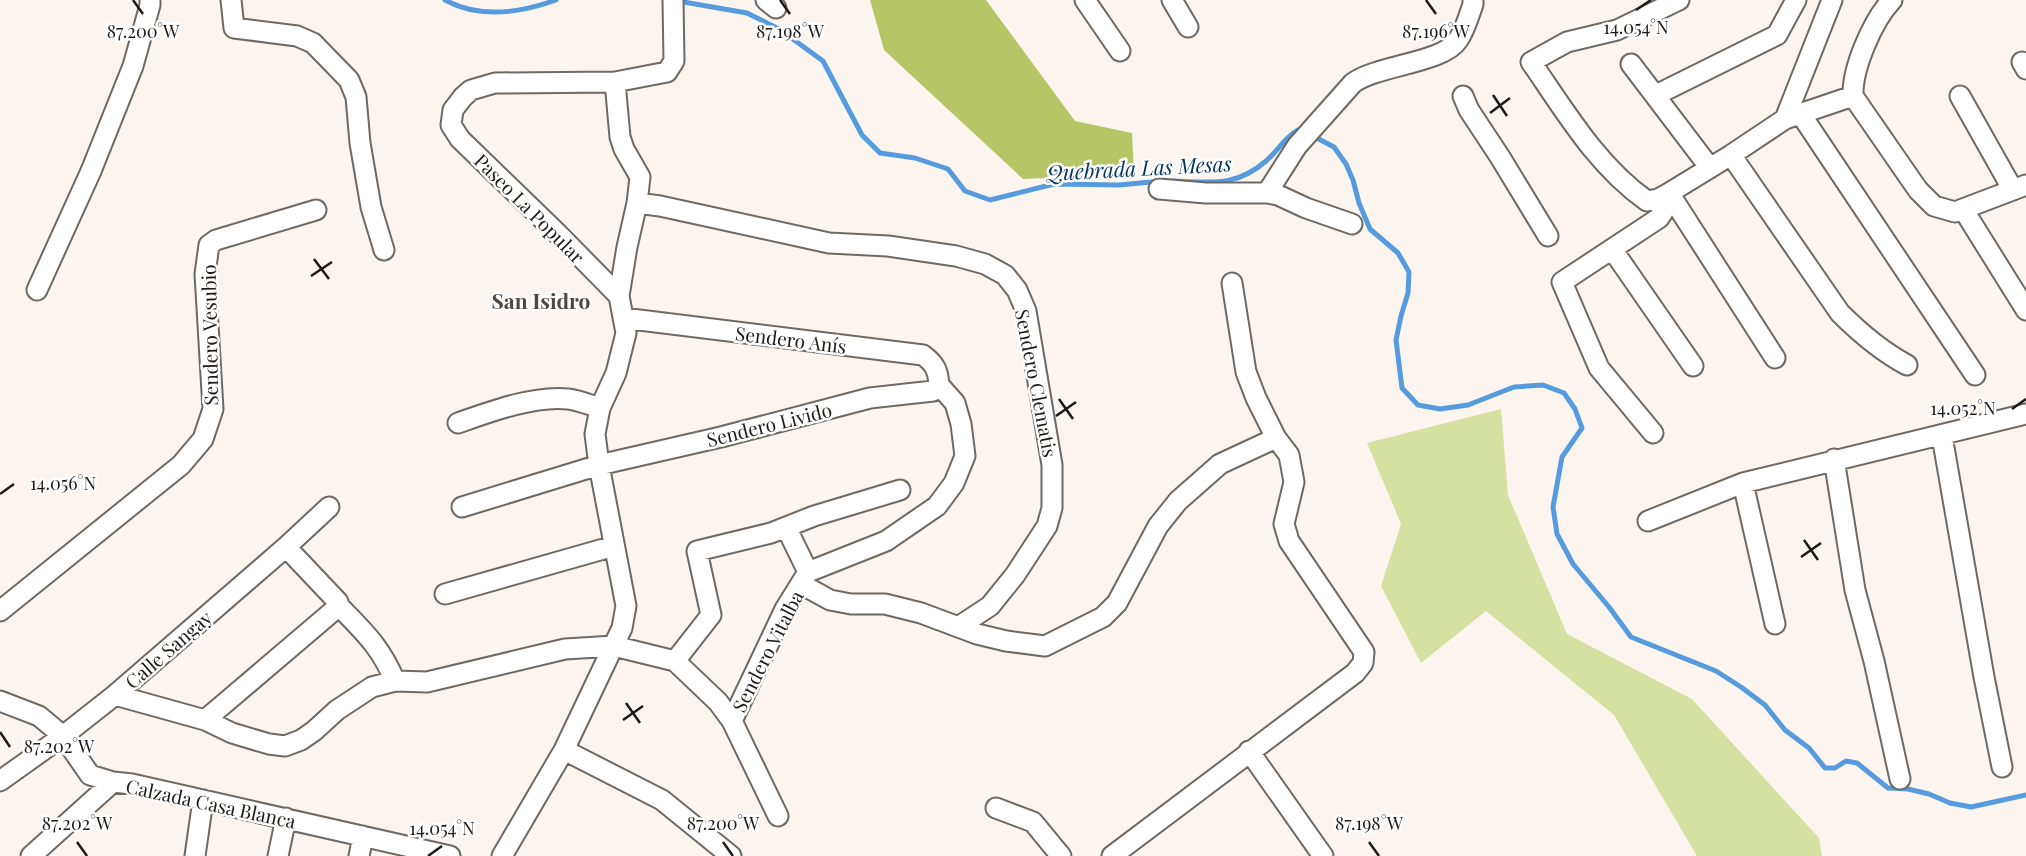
<svg xmlns="http://www.w3.org/2000/svg" width="2026" height="856" font-family="'Playfair Display',serif">
  <rect width="100%" height="100%" fill="#fcf5ef"/>
  <path fill="#d5e1a0" d="M1501,409L1508,495L1567,634L1692,699L1819,838L1822,856H1697L1614,715L1486,611L1421,663L1381,586L1401,524L1367,443Z"/>
  <path fill="#b6c666" d="M870,0H986L1075,121L1132,133L1134,174L1023,179L884,50Z"/>
  <g fill="none" stroke-linecap="round" stroke-linejoin="round">
    <path stroke="#579bdf" stroke-width="5" d="M445,0C480,19 520,13 556,0
      M678,1L747,13L779,29L823,61L862,135L880,153L915,158L948,169L965,191L990,200L1054,184L1119,185L1162,181
      M1313,136L1334,147L1346,164L1353,180L1359,203L1370,229L1398,253L1409,272L1408,293L1401,316L1396,340L1402,388L1418,405L1440,409L1468,405L1514,387L1543,385L1564,393L1575,409L1582,428L1562,457L1553,507L1557,534L1573,564L1609,607L1631,637L1716,671L1741,687L1765,705L1785,730L1809,748L1825,768H1835L1846,761L1857,763L1888,788L1908,789L1929,794L1950,803L1971,807L2026,795
      M1172,181C1210,182 1235,188 1266,161C1277,152 1284,138 1298,130L1304,132"/>
    <defs>
      <path id="minor" d="M231,0L234,28L297,36L313,43L349,80L356,97L360,143L371,207L384,250
        M766,0L776,8
        M1085,0L1120,51
        M1172,0L1188,27
        M1679,0L1617,30L1567,42L1531,62C1565,111 1597,166 1647,201L1658,199L1669,193L1731,155L1785,119L1853,96
        M1892,0C1873,20 1852,68 1853,96L1918,190L1934,206L1955,212L2026,185
        M2022,62L2026,69
        M1631,64L1710,168
        M615,82L620,137L624,149L640,177L637,203L627,247L619,296
        M1656,95L1777,35L1796,0
        M1463,96L1469,110L1500,157L1548,236
        M1960,96L2013,190
        M1800,113L1975,375
        M1785,119L1832,0
        M1731,155L1840,313C1861,334 1881,351 1907,365
        M1159,189L1206,193H1267L1297,146L1353,83C1378,65 1443,63 1458,40C1465,30 1469,16 1473,4V0
        M1267,193L1278,195L1306,208L1352,224
        M1669,193L1775,358
        M637,203L660,206L829,243L888,246L956,256L985,264L1005,275L1017,290L1026,311L1052,465V508L1047,526L1015,575L990,606L958,627
        M1963,209L2026,310
        M1612,249L1693,366
        M37,290L91,171L133,66L150,5V0
        M623,318L923,355C935,364 938,370 939,385
        M458,423C489,412 535,395 568,399C578,400 590,405 600,408
        M1653,433L1599,368L1562,282L1659,218L1663,212L1658,199
        M1942,436L1984,677L2002,767
        M1834,459L1855,590L1874,661L1900,779
        M1743,483L1775,624
        M462,507L599,465L721,437L870,398L933,391L939,385
        M1648,521L1743,483L2026,414
        M786,527L808,572
        M801,584L830,600L851,604H885L921,613L977,634L1006,641L1045,646L1103,617L1117,603L1158,526L1178,501L1220,464L1276,438
        M445,594L614,546
        M339,606C365,633 380,646 395,681
        M0,611L181,465L203,439L213,409L205,274L209,245L216,240L316,210
        M675,661L711,615L697,551L771,533L814,516L900,490
        M115,695L205,720L232,733L269,744L285,746L301,740L314,731L337,710L372,687L395,681L427,682L565,649L614,646L675,661L718,702L732,721L778,816
        M0,701L39,716L63,736L90,775L113,782L132,784L450,856
        M205,720L339,606L338,602L286,547
        M732,721L785,609L808,572L886,541L937,506L954,483L965,456L961,424L955,403L939,385
        M564,750L662,800L731,856
        M1249,751L1323,856
        M0,781L63,736L115,695L286,547L329,507
        M996,808L1033,822L1061,856
        M31,856L113,782
        M195,856L203,800
        M278,856L286,818
        M359,856L363,836
        M502,856L564,750L622,628L626,606L599,465L595,434L600,408L616,373L626,333L619,296L557,233L460,139L451,125L453,110L463,97L471,90L495,83L615,82L667,72L674,61L673,0
        M1112,856L1355,673L1363,663L1364,652L1289,541L1284,524L1294,482L1289,455L1276,438L1256,398L1246,372L1232,283"/>
    </defs>
    <use href="#minor" stroke="#6f6964" stroke-width="23"/>
    <use href="#minor" stroke="#fff" stroke-width="19"/>
  </g>
  <path fill="none" stroke="#1d1a18" stroke-width="2.5" d="M133,0L143,14M780,0L790,14M1426,0L1436,14M1636,10L1651,0M1493,95L1507,116M1490,113L1510,98M314,259L329,279M311,276L332,262M1059,399L1073,419M2012,409L2026,399M1056,416L1076,402M0,494L14,484M1804,540L1818,560M1801,557L1821,543M626,703L640,723M623,720L643,706M0,732L10,747M77,842L87,856M723,842L733,856M1369,842L1379,856M428,856L442,846"/>
  <g text-anchor="middle" dominant-baseline="central" stroke-width="5" stroke-linejoin="round" paint-order="stroke">
    <g font-size="19" fill="#1d1a18" stroke="#fff">
      <text transform="translate(530 208) rotate(45)">Paseo La Popular</text>
      <text transform="translate(209 335) rotate(-91)">Sendero Vesubio</text>
      <text transform="translate(791 339) rotate(7)">Sendero Anís</text>
      <text transform="translate(1037 383) rotate(79)">Sendero Clematis</text>
      <text transform="translate(769 424) rotate(-14)">Sendero Livido</text>
      <text transform="translate(168 649) rotate(-41)">Calle Sangay</text>
      <text transform="translate(767 651) rotate(-63)">Sendero Vitalba</text>
      <text transform="translate(211 803) rotate(12)">Calzada Casa Blanca</text>
    </g>
    <g font-size="21" font-style="italic" fill="#033863" stroke="#fff">
      <text transform="translate(1139 167) rotate(-3)">Quebrada Las Mesas</text>
    </g>
    <g font-size="21" font-weight="bold" fill="#4e4844" stroke="#fff">
      <text x="541" y="300">San Isidro</text>
    </g>
  </g>
  <g font-size="18" text-anchor="middle" fill="#1d1a18" stroke="#fff" stroke-width="5" stroke-linejoin="round" paint-order="stroke">
    <text x="1636" y="34">14.054°N</text>
    <text x="143" y="38">87.200°W</text>
    <text x="790" y="38">87.198°W</text>
    <text x="1436" y="38">87.196°W</text>
    <text x="1963" y="415">14.052°N</text>
    <text x="63" y="490">14.056°N</text>
    <text x="59" y="753">87.202°W</text>
    <text x="77" y="830">87.202°W</text>
    <text x="723" y="830">87.200°W</text>
    <text x="1369" y="830">87.198°W</text>
    <text x="442" y="835">14.054°N</text>
  </g>
</svg>
